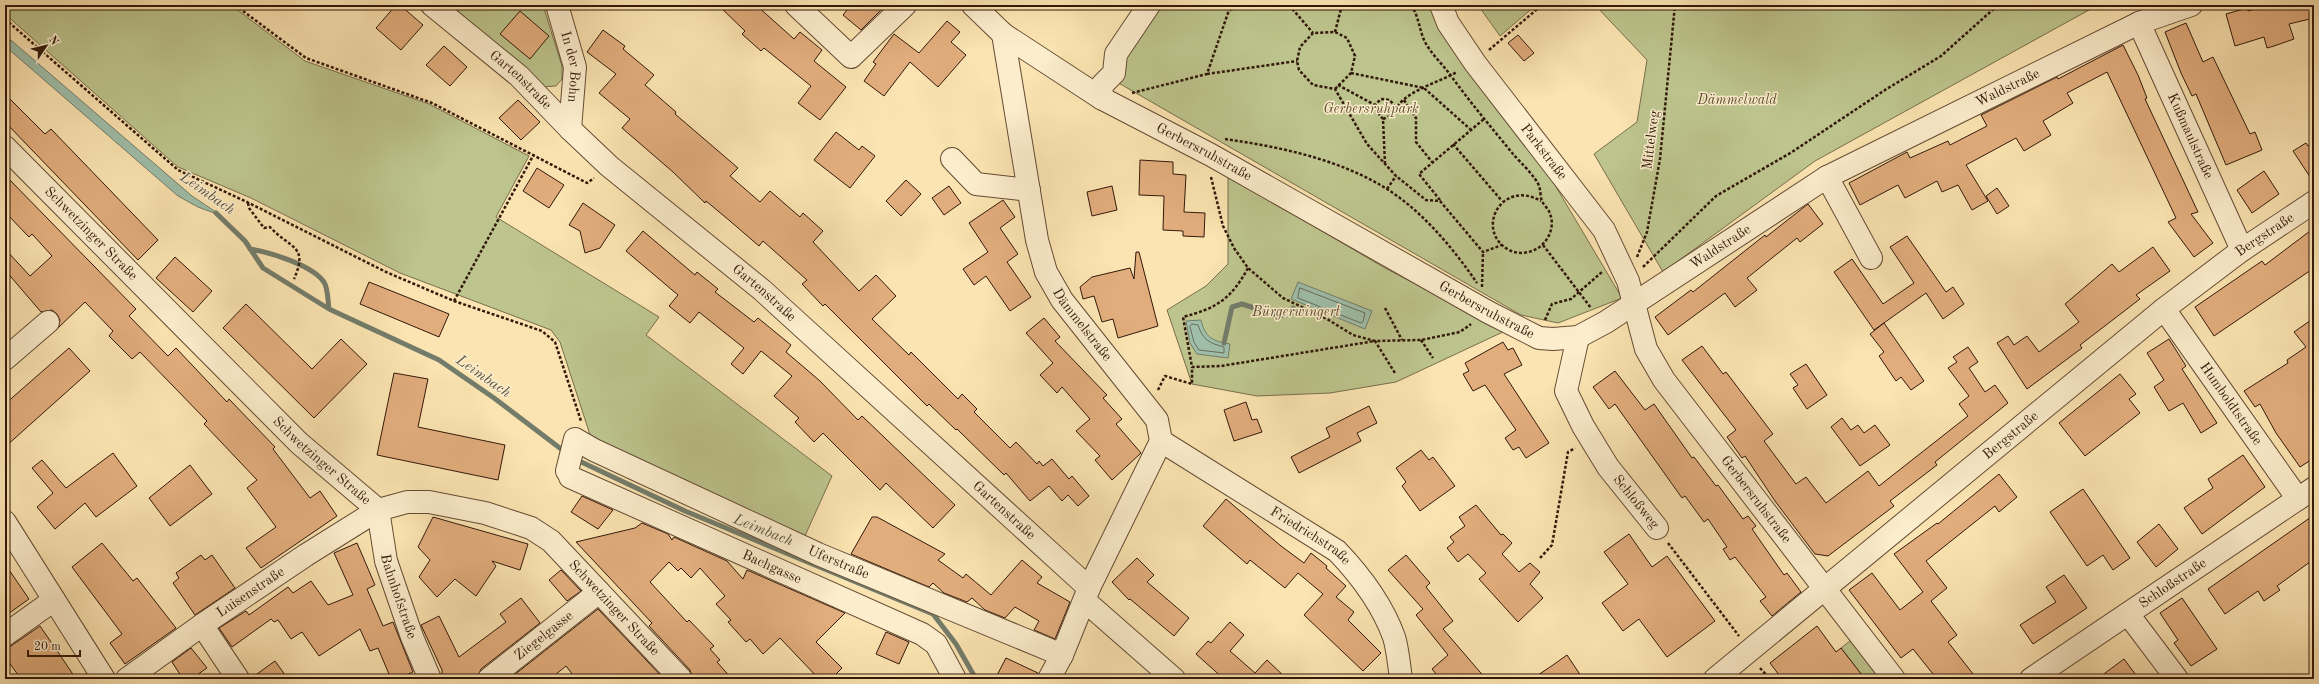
<svg xmlns="http://www.w3.org/2000/svg" width="2319" height="684" font-family="'Old Standard TT',serif">
  <rect width="100%" height="100%" fill="#fbe4b1"/>
  <filter id="stains"><feTurbulence type="fractalNoise" baseFrequency=".005" numOctaves="4"/><feColorMatrix values="0 0 0 0 .2 0 0 0 0 .09 0 0 0 0 .02 0 0 0 .5 -.17"/></filter>
  <radialGradient id="worn" r=".72"><stop offset=".6" stop-color="#630" stop-opacity="0"/><stop offset="1" stop-color="#630" stop-opacity=".3"/></radialGradient>
  <path fill="#bdc48d" stroke="#786e4c" d="M5,5H231L305,61L429,104L529,156L496,217L659,317L646,335L832,476L804,538L592,441L560,342L551,330L400,273L251,198L178,167L5,14Z
    M446,5H543L562,66V79L556,86L540,87Z
    M1161,5H1431L1546,170L1622,298L1558,323L1521,315L1103,74Z
    M1478,5H1536L1500,36Z
    M1595,5H2098L1815,161L1663,272L1594,154L1637,122L1647,60Z
    M1228,176L1385,268L1505,331L1396,382L1330,393L1257,396L1192,384L1167,310L1206,286L1228,264Z
    M1859,634L1894,679H1855L1861,674L1841,648Z"/>
  <path fill="#9fbfaa" stroke="#737c6a" d="M5,35L192,196L222,216L198,207L178,196L5,46Z
    M1298,282L1372,311L1365,329L1291,299Z
    M1201,320C1205,338 1213,341 1230,344L1228,358L1197,354L1190,343L1186,321Z"/>
  <g fill="none" stroke-linecap="round" stroke-linejoin="round">
    <path stroke="#686c5a" stroke-width="1" d="M1300,288L1365,313L1363,322L1361,323L1298,298Z
      M1192,324L1198,325C1203,340 1209,343 1224,347V353L1199,350L1194,342L1190,327Z"/>
    <path stroke="#737c6a" stroke-width="5" d="M216,213L245,241L263,268L329,309L439,360L494,398L565,452
      M250,249C269,252 316,266 325,284C328,291 328,302 329,309
      M1224,343L1232,307L1242,304L1279,316L1290,314L1293,308
      M575,459L685,511L933,614L956,644L976,679"/>
  </g>
  <path fill="#e2ad7d" stroke="#32180a" d="M396,5H400L423,25L401,50L376,28Z
    M718,5H756L794,39L800,32L822,50L814,61L846,87L820,120L798,103L811,86L764,48L761,51L742,34L745,31Z
    M851,5H886L861,30L843,15Z
    M2271,5H2314V18L2289,24L2294,39L2274,46L2267,48L2264,37L2235,46L2226,14L2247,8L2248,11Z
    M520,11L549,36L530,59L500,34Z
    M947,21L960,32L951,42L966,55L938,87L910,62L884,96L864,81L876,64L873,62L894,34L919,53Z
    M2186,23L2203,62L2213,57L2250,134L2255,132L2262,150L2226,165L2196,94L2192,96L2181,73L2165,32Z
    M603,30L625,46L623,49L654,75L645,85L676,112L675,114L738,168L730,176L760,202L770,191L800,217L803,213L823,231L813,242L859,291L876,275L896,296L872,319L909,355L911,352L958,399L962,394L977,409L974,412L1010,448L1016,442L1037,464L1039,461L1043,466L1052,459L1069,479L1072,476L1089,496L1078,506L1068,495L1062,501L1049,486L1030,501L1006,473L1004,475L957,429L956,430L929,404L927,406L825,304L823,306L802,284L807,280L763,241L759,246L730,221L706,201L705,203L673,172L622,128L630,119L599,93L616,74L587,52Z
    M1518,35L1534,53L1524,61L1508,43Z
    M2123,45L2138,75L2147,98L2145,99L2198,212L2191,214L2213,243L2194,257L2168,222L2176,218L2107,72L2067,93L2073,103L2043,121L2051,135L2024,151L2016,138L1966,165L1988,201L1972,210L1958,185L1942,192L1937,181L1905,198L1898,185L1860,205L1849,183L1907,152L1910,158L1948,141L1950,145L1987,126L1981,115L2057,77L2058,79Z
    M444,46L467,67L450,86L426,65Z
    M5,94L45,134L51,129L158,240L138,260L5,122Z
    M518,100L540,122L521,140L499,118Z
    M836,132L859,150L862,146L875,156L850,188L814,160Z
    M2314,142V183L2293,151L2306,143L2308,146Z
    M1140,160L1173,162V174L1186,175L1184,212L1205,213L1204,237L1183,236V231L1163,230L1164,196L1139,195Z
    M537,168L564,185L549,208L523,191Z
    M2264,171L2279,194L2252,213L2237,190Z
    M5,175L136,309L129,316L168,356L176,348L227,402L229,399L275,447L273,449L310,498L320,491L337,516L261,568L246,548L276,527L247,488L257,480L204,424L207,421L140,352L132,359L109,336L113,331L85,302L58,328L60,320L57,314L52,310L41,312L5,270V249L30,276L52,256L32,234L29,237L5,212Z
    M906,180L921,194L901,216L886,201Z
    M949,186L961,203L944,215L932,198Z
    M1112,186L1117,210L1092,216L1087,192Z
    M1997,188L2009,206L1997,214L1986,196Z
    M1003,200L1015,217L1000,228L1018,254L1007,262L1031,297L1010,311L986,276L974,285L963,269L988,252L969,223Z
    M583,203L615,225L600,248L585,253L580,231L569,225Z
    M1808,204L1823,224L1800,242L1797,238L1747,278L1757,290L1735,307L1725,293L1668,335L1655,317L1691,290L1693,292L1765,235L1766,237Z
    M2314,228V268L2214,336L2195,307L2262,261L2265,265Z
    M643,231L695,275L697,272L718,289L715,292L754,322L758,318L791,345L786,352L820,381L858,420L862,416L955,505L933,528L886,483L880,490L823,433L814,442L795,422L799,418L774,396L792,376L761,351L743,374L731,364L744,348L699,312L690,323L669,306L678,295L626,251Z
    M1907,236L1946,292L1953,287L1964,304L1943,319L1926,293L1874,330L1834,272L1852,259L1883,304L1914,283L1890,247Z
    M2153,247L2170,271L2136,295L2140,299L2080,345L2082,348L2027,389L1997,343L2008,336L2014,345L2027,336L2039,352L2079,322L2065,304L2112,264L2119,272Z
    M1136,252H1139L1158,326L1118,338L1113,319L1102,322L1094,296L1083,299L1080,287L1092,277L1130,268L1134,279Z
    M175,257L212,291L193,312L156,278Z
    M369,282L449,314L439,337L360,304Z
    M246,304L312,369L341,339L367,364L314,418L223,328Z
    M1044,318L1060,337L1055,341L1107,395L1103,398L1122,419L1116,424L1141,453L1112,480L1095,460L1100,456L1076,431L1090,419L1062,387L1057,393L1040,375L1053,363L1026,333Z
    M2314,318V458L2300,467L2276,433L2260,404L2255,407L2244,391L2288,363L2287,360L2306,347L2294,332Z
    M1884,323L1924,381L1911,390L1901,377L1896,381L1879,356L1884,352L1870,334Z
    M2169,339L2186,366L2182,369L2217,423L2201,433L2183,403L2169,411L2154,387L2164,380L2147,353Z
    M1503,342L1508,350L1513,348L1522,365L1504,374L1549,443L1526,458L1519,447L1513,450L1505,438L1516,430L1485,385L1473,391L1463,374L1469,371L1465,363Z
    M1702,346L1723,374L1726,372L1773,434L1764,441L1796,484L1806,477L1826,503L1868,471L1879,486L1968,416L1959,404L1969,396L1948,368L1957,362L1953,357L1968,347L1978,362L1969,368L1985,392L1995,385L2008,403L1935,462L1937,465L1890,501L1894,506L1828,556L1815,554L1775,501L1745,456L1742,458L1727,437L1736,430L1682,360Z
    M69,348L90,371L5,447V404Z
    M1806,364L1827,395L1807,409L1793,388L1798,385L1790,374Z
    M1615,371L1645,410L1654,404L1692,458L1694,457L1716,486L1718,485L1743,519L1748,516L1756,526L1752,529L1784,575L1787,573L1801,592L1772,616L1760,601L1766,597L1735,557L1730,560L1723,549L1727,547L1708,519L1704,522L1685,496L1682,498L1615,404L1609,409L1593,387Z
    M394,373L428,379L418,427L505,445L498,480L377,455Z
    M2120,374L2136,394L2129,399L2140,413L2085,456L2059,423Z
    M1246,402L1252,420L1257,419L1262,432L1234,441L1224,410Z
    M1369,406L1377,423L1357,433L1361,441L1299,473L1291,457L1330,437L1326,428Z
    M1842,418L1851,430L1858,425L1864,433L1875,425L1890,445L1860,466L1831,427Z
    M1421,450L1429,460L1433,457L1455,486L1420,511L1402,486L1406,482L1396,468Z
    M113,453L137,486L96,517L85,503L55,529L37,507L53,493L32,468L42,460L66,488Z
    M2243,455L2265,487L2202,534L2184,508L2213,488L2208,479Z
    M190,465L212,494L170,526L149,498Z
    M1999,474L2017,497L1999,512L1995,506L1926,561L1947,588L1931,601L1957,635L1948,642L1977,679H1937L1913,649L1901,658L1849,590L1872,573L1900,610L1923,592L1894,554L1937,523L1938,524Z
    M2083,489L2130,558L2113,570L2103,555L2087,566L2050,512Z
    M582,496L613,510L598,529L571,512Z
    M1226,499L1281,546L1304,563L1311,553L1327,566L1326,568L1346,586L1336,597L1354,612L1348,620L1381,653L1363,671L1304,615L1323,594L1298,573L1285,588L1250,560L1247,564L1203,526Z
    M1476,505L1501,535L1503,534L1512,543L1502,554L1519,572L1530,563L1540,572L1530,584L1543,598L1518,622L1479,579L1486,573L1468,554L1458,562L1447,548L1454,542L1450,537L1465,526L1459,517Z
    M2314,515V559L2277,586L2280,590L2264,601L2258,591L2225,614L2208,589Z
    M433,517L528,544L520,570L492,561L496,566L476,596L455,579L437,597L419,577L430,560L418,547Z
    M872,517H877L945,554L938,560L963,578L966,574L991,595L1022,560L1042,577L1037,583L1070,602L1055,639L1034,630L1039,621L1015,607L1005,618L985,610L972,598L967,602L944,593L933,583L929,587L851,554Z
    M642,523L668,534L672,540L674,537L727,561L743,579L747,570L845,613L816,642L842,668L831,679H819L780,638L763,654L750,639L746,642L728,622L731,620L716,604L725,596L700,568L691,578L681,568L678,571L669,562L650,582L687,622L689,620L714,646L710,649L720,660L717,662L732,679H693L690,670L649,626L652,623L576,542L635,528Z
    M2159,524L2178,549L2156,567L2137,542Z
    M1629,534L1652,567L1667,556L1715,621L1667,657L1639,619L1623,631L1602,603L1628,584L1604,552Z
    M102,543L133,581L137,578L176,628L125,664L110,643L122,634L72,567Z
    M357,543L375,585L367,589L383,626L393,622L413,672L397,679H391L378,648L370,651L360,629L319,656L302,632L291,639L278,620L274,622L271,619L232,647L219,628L246,611L249,615L288,587L293,593L311,581L328,605L353,595L334,553Z
    M201,555L205,560L212,555L235,588L195,615L173,583L179,578L176,573Z
    M1406,555L1430,583L1426,587L1453,621L1443,629L1486,679H1440L1432,669L1448,655L1416,615L1423,609L1388,570Z
    M1137,558L1154,575L1147,582L1189,618L1174,636L1130,599L1129,600L1112,582Z
    M5,564L29,599L5,616Z
    M561,570L581,591L567,601L549,580Z
    M2064,575L2087,608L2033,644L2020,625L2056,602L2046,587Z
    M521,598L540,623L481,669L477,679H442V670L421,625L439,616L459,657L506,622L500,614Z
    M2182,598L2217,649L2191,666L2174,643L2178,640L2160,613Z
    M598,609L664,679H576L566,666L550,679H509Z
    M1230,622L1244,635L1230,651L1255,673L1267,660L1287,679H1224L1196,654L1208,641L1211,643Z
    M40,626L62,658L76,679H21L5,657V650Z
    M1817,626L1836,652L1841,648L1865,679H1782L1770,663Z
    M886,632L909,642L899,664L876,654Z
    M191,648L207,668L191,679H183L172,662Z
    M1567,655L1583,679H1532L1553,665Z
    M1006,658L1038,673L1037,679H995Z
    M2124,659L2139,679H2097Z
    M275,661L288,679H250Z"/>
  <g fill="none" stroke-linecap="round" stroke-linejoin="round">
    <defs>
      <g id="minor">
        <path id="s1" d="M432,5L519,76L570,129L609,166L762,290L1089,588"/>
        <path id="s2" d="M557,5L575,67L570,129"/>
        <path d="M796,5L851,57L905,5"/>
        <path id="s3" d="M973,5L1003,34L1101,98L1211,155L1488,312L1539,338L1553,339L1578,337L1606,322L1827,177L2139,23L2191,5"/>
        <path id="s4" d="M1441,5L1448,23L1475,63L1604,230L1628,281L1646,349L1664,380L1894,679"/>
        <path id="s5" d="M2139,23L2242,250"/>
        <path id="s6" d="M1003,34L1037,240L1046,272L1062,300L1157,420L1161,441L1089,588L1062,655L1049,679"/>
        <path d="M1101,98L1102,85L1114,73L1116,54L1149,5"/>
        <path id="s7" d="M5,147L299,443L378,510"/>
        <path d="M952,159L976,184L1029,190"/>
        <path d="M1827,177L1871,258"/>
        <path id="s8" d="M2164,309L2298,499"/>
        <path id="s9" d="M1578,337L1566,391L1583,426L1608,467L1657,528"/>
        <path d="M5,359L48,322"/>
        <path id="s10" d="M1161,441L1337,551C1360,575 1382,604 1394,637C1398,650 1399,665 1401,679"/>
        <path id="s11" d="M567,471L575,439L594,450L818,554L1062,655"/>
        <path id="s12" d="M570,477L922,634L936,644L955,679"/>
        <path id="s13" d="M378,510L386,561L412,637L430,679"/>
        <path d="M5,522L104,679"/>
        <path d="M1085,601L1174,679"/>
        <path d="M2128,614L2177,679"/>
        <path d="M202,625L238,679"/>
        <path d="M5,635L54,600"/>
        <path id="s14" d="M127,679L202,625L306,555L378,510L407,502H429L485,513L531,528L551,541L681,679"/>
        <path id="s15" d="M489,679L599,592"/>
        <path id="s16" d="M1715,679L2164,309L2242,250L2314,202"/>
        <path id="s17" d="M2031,679L2314,488"/>
      </g>
    </defs>
    <use href="#minor" stroke="#644b34" stroke-width="24"/>
    <path stroke="#32180a" stroke-width="2.5" stroke-dasharray="3 2" stroke-linecap="butt" d="M235,5L306,58L432,103L587,183L594,178
      M1289,5L1313,33
      M1411,5C1419,16 1419,30 1425,42C1431,53 1441,63 1449,73C1469,101 1491,127 1513,154C1520,162 1536,177 1539,186C1541,191 1540,197 1542,201C1544,206 1549,209 1550,214C1555,226 1549,241 1538,248C1530,253 1518,255 1509,250C1474,231 1501,178 1541,201
      M5,19L178,170L247,202L386,272L454,301L542,331L555,342L581,421
      M1335,32L1342,5
      M1489,50L1542,5
      M1351,73L1424,88L1470,129
      M1207,74L1297,61
      M1338,85L1375,105
      M1335,89L1351,73L1355,56L1347,38L1335,32L1313,33L1300,47L1297,61L1299,70L1313,85L1335,89L1367,144L1396,176L1426,200L1440,201L1483,252L1502,245
      M1132,93L1207,74L1228,13L1234,5
      M1404,100L1416,118V142L1432,162
      M1383,119L1392,115C1402,91 1436,84 1457,72
      M1225,139C1280,147 1339,159 1387,189C1423,212 1453,248 1477,283
      M1453,144L1502,201
      M1385,164L1383,119L1378,113L1375,105L1381,99L1390,100L1395,107
      M1211,177L1223,226L1234,248L1248,268L1283,298L1327,319L1353,335L1375,341L1421,340L1460,332L1471,324
      M1387,189L1396,176
      M1440,200L1419,174L1484,119
      M248,203L249,208L264,228L270,227C290,249 309,245 294,279
      M1543,245L1591,308
      M1637,257L1647,232L1660,159L1675,5
      M1643,267L1716,196L1792,152L1885,90L1941,56L1998,5
      M1248,268C1231,299 1217,308 1183,317L1192,367L1221,366L1375,341L1395,373
      M1482,287L1483,252
      M454,301L534,154
      M1385,308L1402,340
      M1545,320L1552,304L1571,299L1602,272
      M1421,340L1433,358
      M1158,390L1165,376L1192,384V367
      M1668,543L1739,636
      M1540,558L1552,545L1568,452L1575,448
      M1760,668L1770,679"/>
    <use href="#minor" stroke="#fcedcc" stroke-width="22"/>
  </g>
  <g text-anchor="middle" dominant-baseline="central" stroke-width="3" stroke-linejoin="round" paint-order="stroke">
    <g font-size="14" fill="#32180a" stroke="#fcedcc">
      <text stroke="none"><textPath href="#s2" startOffset="64">In der Bohn</textPath></text>
      <text stroke="none"><textPath href="#s1" startOffset="116">Gartenstraße</textPath></text>
      <text stroke="none"><textPath href="#s3" startOffset="1195">Waldstraße</textPath></text>
      <text stroke="none"><textPath href="#s5" startOffset="124">Kußmaulstraße</textPath></text>
      <text transform="translate(1651 140) rotate(-83)">Mittelweg</text>
      <text stroke="none"><textPath href="#s3" startOffset="275">Gerbersruhstraße</textPath></text>
      <text stroke="none"><textPath href="#s4" startOffset="180">Parkstraße</textPath></text>
      <text stroke="none"><textPath href="#s7" startOffset="122">Schwetzinger Straße</textPath></text>
      <text stroke="none"><textPath href="#s16" startOffset="707">Bergstraße</textPath></text>
      <text stroke="none"><textPath href="#s3" startOffset="866">Waldstraße</textPath></text>
      <text stroke="none"><textPath href="#s1" startOffset="440">Gartenstraße</textPath></text>
      <text stroke="none"><textPath href="#s3" startOffset="599">Gerbersruhstraße</textPath></text>
      <text stroke="none"><textPath href="#s6" startOffset="306">Dämmelstraße</textPath></text>
      <text stroke="none"><textPath href="#s8" startOffset="116">Humboldtstraße</textPath></text>
      <text stroke="none"><textPath href="#s16" startOffset="383">Bergstraße</textPath></text>
      <text stroke="none"><textPath href="#s7" startOffset="446">Schwetzinger Straße</textPath></text>
      <text stroke="none"><textPath href="#s4" startOffset="592">Gerbersruhstraße</textPath></text>
      <text stroke="none"><textPath href="#s9" startOffset="187">Schloßweg</textPath></text>
      <text stroke="none"><textPath href="#s1" startOffset="764">Gartenstraße</textPath></text>
      <text stroke="none"><textPath href="#s10" startOffset="177">Friedrichstraße</textPath></text>
      <text stroke="none"><textPath href="#s11" startOffset="324">Uferstraße</textPath></text>
      <text stroke="none"><textPath href="#s12" startOffset="221">Bachgasse</textPath></text>
      <text stroke="none"><textPath href="#s17" startOffset="171">Schloßstraße</textPath></text>
      <text stroke="none"><textPath href="#s14" startOffset="151">Luisenstraße</textPath></text>
      <text stroke="none"><textPath href="#s13" startOffset="89">Bahnhofstraße</textPath></text>
      <text stroke="none"><textPath href="#s14" startOffset="576">Schwetzinger Straße</textPath></text>
      <text stroke="none"><textPath href="#s15" startOffset="70">Ziegelgasse</textPath></text>
    </g>
    <g font-size="14" font-style="italic" fill="#5c4c31" stroke="#fcedcc">
      <text x="1737" y="100">Dämmelwald</text>
      <text x="1371" y="109">Gerbersruhpark</text>
      <text x="1296" y="312">Bürgerwingert</text>
    </g>
    <g font-size="15" font-style="italic" fill="#585242" stroke="#fcedcc">
      <text transform="translate(207 194) rotate(35)">Leimbach</text>
      <text transform="translate(483 377) rotate(35)">Leimbach</text>
      <text transform="translate(763 531) rotate(22)">Leimbach</text>
    </g>
  </g>
  <rect width="2319" height="684" fill="none" stroke="#fbe4b1" stroke-width="20"/>
  <rect x="6" y="6" width="2307" height="672" fill="none" stroke="#32180a" stroke-width="2"/>
  <rect x="10" y="10" width="2299" height="664" fill="none" stroke="#32180a"/>
  <g transform="translate(46 46) rotate(55)" stroke="#fcedcc" stroke-width="3" paint-order="stroke">
  <path d="M0-3L7 15L0 10L-7 15Z" fill="#32180a"/>
  <text y="-6" font-size="11" font-weight="bold" text-anchor="middle" fill="#32180a">N</text>
  </g>
  <path d="M28 650v6h52v-6" fill="none" stroke="#32180a" stroke-width="2"/>
  <text x="34" y="650" font-size="12" fill="#32180a" stroke="#fcedcc" stroke-width="3" paint-order="stroke">20 m</text>
  <rect width="100%" height="100%" filter="url(#stains)"/>
  <rect width="100%" height="100%" fill="url(#worn)"/>
</svg>
